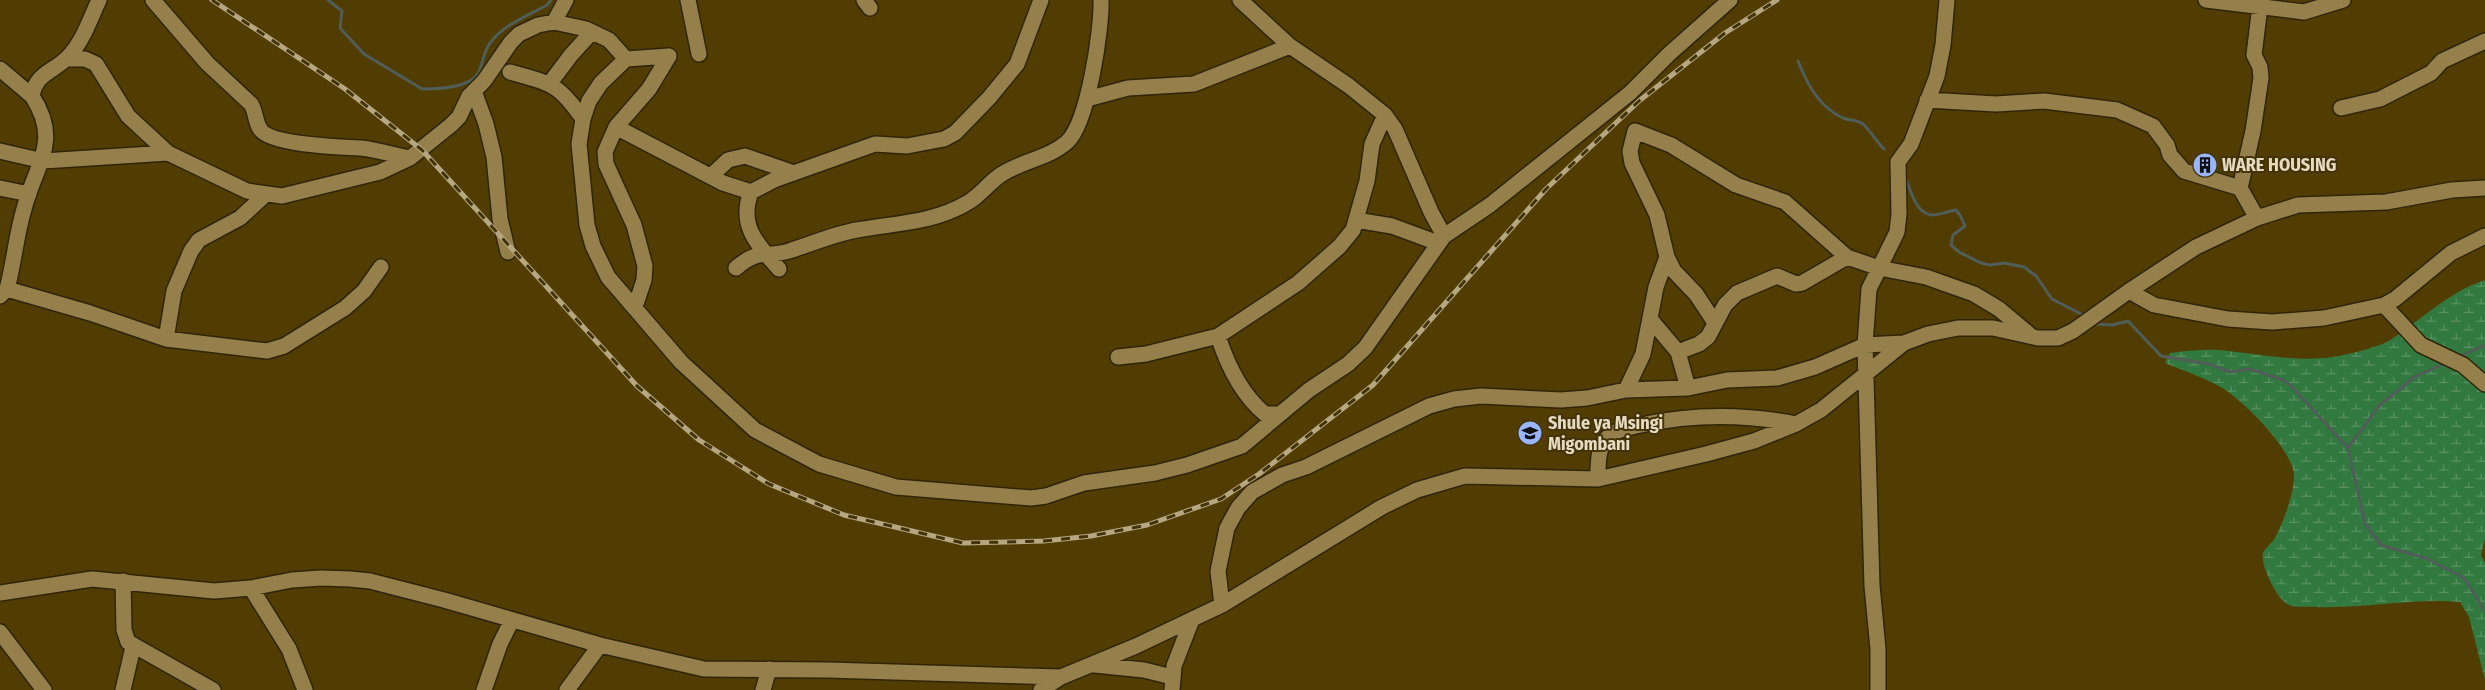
<svg xmlns="http://www.w3.org/2000/svg" width="2485" height="690" font-family="'Fira Sans Condensed',sans-serif">
  <defs>
    <pattern id="wetland-marsh" width="20" height="14" patternUnits="userSpaceOnUse" patternTransform="scale(1.25)"><rect width="20" height="14" fill="#32793f"/><path d="M1 5h8M5 5V1M11 12h8M15 12V8" fill="none" stroke="#5a9262"/></pattern>
  </defs>
  <rect width="100%" height="100%" fill="#513d02"/>
  <path fill="url(#wetland-marsh)" d="M2485,280V539L2481,555L2485,563V680L2469,617L2460,602C2411,598 2364,609 2316,607C2308,606 2296,608 2289,605C2277,600 2260,565 2263,553C2265,548 2272,543 2275,538C2283,523 2298,485 2293,469C2285,443 2246,404 2224,389C2206,378 2184,371 2165,363L2170,353C2186,351 2203,349 2219,350C2264,354 2304,365 2348,354C2361,351 2381,346 2392,339C2423,318 2449,292 2485,280Z"/>
  <g fill="none" stroke-linecap="round" stroke-linejoin="round">
    <path stroke="#505d58" stroke-width="3" d="M328,0L342,11L340,28L364,54L422,89C437,89 467,88 477,75C483,66 483,52 490,43C503,25 529,15 547,5L551,0
      M1798,61C1807,84 1819,107 1843,118C1850,121 1858,119 1864,125C1871,132 1877,142 1884,149
      M1904,173C1909,186 1915,214 1932,215C1940,215 1948,211 1956,210L1960,215L1965,226L1953,235L1951,245L1959,252L1981,263L1990,265L2004,263L2024,267L2036,276L2052,299L2083,315
      M2097,324L2112,325L2128,321L2161,356L2209,364L2230,372L2250,369L2283,380L2291,386L2348,448L2365,524L2381,545L2428,559L2464,578L2485,611
      M2458,357L2485,345
      M2348,448L2379,406L2414,377L2446,363"/>
    <defs>
      <path id="minor" d="M153,0L207,63L251,104C256,112 255,121 260,129C270,145 342,147 361,148C378,150 394,155 410,158
        M688,0L699,54
        M864,0L870,8
        M1240,0L1290,46L1349,86L1385,115L1395,129L1431,212L1444,236
        M2206,0L2304,12L2343,0
        M554,22L566,0
        M67,59H85L96,64L128,116L168,153L247,191L282,196L380,172L410,158L451,125L459,117L469,96L484,81L511,42L519,34L538,25L554,22L586,29L609,40L626,59L669,56
        M626,59L601,83L589,101L583,119L579,144L587,225L593,246L608,277L681,362L755,430L819,464L896,487L1031,498L1046,496L1084,483L1155,473L1187,465L1242,446L1309,390L1348,364L1365,348L1444,236L1490,205L1630,93L1669,54L1730,0
        M0,69L32,96
        M510,72C551,84 557,82 583,119
        M550,83L571,55L592,32
        M474,91L486,124L494,157L500,219L508,252
        M1087,99L1128,88L1194,84L1290,46
        M1927,100L1996,104L2044,101L2117,110L2153,126L2167,145L2170,155L2184,171L2240,188L2257,218
        M2341,108L2380,99L2431,73L2442,61L2485,41
        M616,127L723,183L751,192
        M0,151L43,161L168,153
        M711,176L728,160L745,156L794,173
        M0,188L29,194
        M2240,188L2253,131L2261,78L2260,67L2254,55L2260,6
        M1356,220L1392,226L1438,243
        M736,268C760,247 767,259 792,250C814,243 834,234 857,230C895,223 933,223 967,203C980,196 989,182 1002,174C1022,161 1049,158 1067,142C1088,123 1102,29 1101,0
        M779,269C758,245 738,226 751,192L774,180L875,144L907,146L944,139L955,133L989,98L1017,64L1041,0
        M7,289L90,313L166,339L267,351L284,346L345,308L364,291L381,267
        M2129,291L2154,305L2228,319L2272,322L2324,318L2384,305L2395,299L2451,253L2485,236
        M0,296L7,289C14,263 16,236 24,209C35,165 62,142 32,96C36,73 53,72 67,58C83,42 90,19 99,0
        M2384,305L2421,345L2463,365L2485,384
        M635,307L644,280L645,266L634,225L606,164L605,152L616,127L649,89L669,56
        M1651,320L1678,352L1688,388
        M1715,323L1696,294L1674,271L1667,257L1657,215L1632,163L1630,151L1635,131L1671,145L1736,185L1785,202L1847,257L1879,268L1926,277L1974,294L1999,309L2030,335
        M1218,336C1227,364 1242,395 1265,414H1279
        M166,339L174,291L191,251L199,240L240,218L265,195
        M1678,352L1699,344L1708,337L1725,305L1737,293L1777,276L1796,284L1802,283L1847,257
        M1118,357L1146,354L1218,336L1298,283L1339,247L1353,230L1367,181L1372,144L1385,115
        M1626,390L1643,354L1656,287L1667,257
        M1598,479C1598,465 1597,447 1609,436C1617,429 1631,427 1641,425C1692,414 1745,414 1796,424
        M123,581L124,630L128,642L213,690
        M251,588L289,649L305,690
        M0,593L92,579L214,591L251,588L292,580L321,578L350,579L370,581L444,600L600,645L704,669L828,670L1061,677
        M1222,605L1218,571L1227,528L1238,508L1252,492L1282,475L1306,467L1429,406L1454,399L1481,396L1561,400L1587,398L1626,390L1688,388L1727,380L1777,378L1815,367L1865,345L1904,343
        M0,632L44,690
        M1095,665L1144,670L1172,677
        M123,690L133,647
        M484,690L500,644L512,620
        M567,690L600,645
        M763,690L769,669
        M1041,690L1061,677L1136,646L1222,605L1382,507L1417,490L1465,476L1598,479L1706,454L1754,441L1796,424L1821,410L1904,343L1928,334L1958,328H1993L2038,338H2058L2073,331L2129,291L2196,247L2257,218L2298,205L2386,202L2452,190L2485,188
        M1172,690L1174,666L1191,622
        M1878,690V649L1872,586L1865,345L1869,289L1897,232L1899,214L1898,162L1911,144L1937,76L1943,45L1947,0"/>
    </defs>
    <use href="#minor" stroke="#302509" stroke-width="18"/>
    <use href="#minor" stroke="#95804c" stroke-width="15"/>
    <defs>
      <path id="rail" d="M212,0L345,89L422,150L637,386L699,440L769,484L844,515L963,543L1044,541L1091,536L1147,525L1221,499L1259,474L1373,385L1546,189L1639,101L1725,33L1777,0"/>
    </defs>
    <use href="#rail" stroke="#b6a782" stroke-width="5"/>
    <use href="#rail" stroke="#43330a" stroke-width="3" stroke-dasharray="9" stroke-linecap="butt"/>
  </g>
  <defs>
    <symbol id="building-disc" viewBox="-11 -11 22 22"><circle r="9.5" fill="#99b5fd" stroke="#43330a"/><path d="M-4-6H4V6H1V3H-1V6H-4ZM-2.5-4.3h1.7v1.8h-1.7ZM.8-4.3h1.7v1.8H.8ZM-2.5-1h1.7V.8h-1.7ZM.8-1h1.7V.8H.8Z" fill="#111"/></symbol>
    <symbol id="school-disc" viewBox="-11 -11 22 22"><circle r="9.5" fill="#99b5fd" stroke="#43330a"/><path d="M0-5L7-2L0 1L-7-2ZM-4 1L0 2.5L4 1V4Q0 6-4 4Z" fill="#111"/></symbol>
  </defs>
  <g fill-rule="evenodd">
    <use href="#building-disc" x="2191" y="151" width="28" height="28"/>
    <use href="#school-disc" x="1516" y="419" width="28" height="28"/>
  </g>
  <g text-anchor="middle" dominant-baseline="central" stroke-width="4" stroke-linejoin="round" paint-order="stroke">
    <g font-size="18" font-weight="bold" fill="#e6dac0" stroke="#43330a" text-anchor="start">
      <text x="2222" y="165">WARE HOUSING</text>
      <text x="1548" y="423">Shule ya Msingi<tspan x="1548" dy="21">Migombani</tspan></text>
    </g>
  </g>
</svg>
